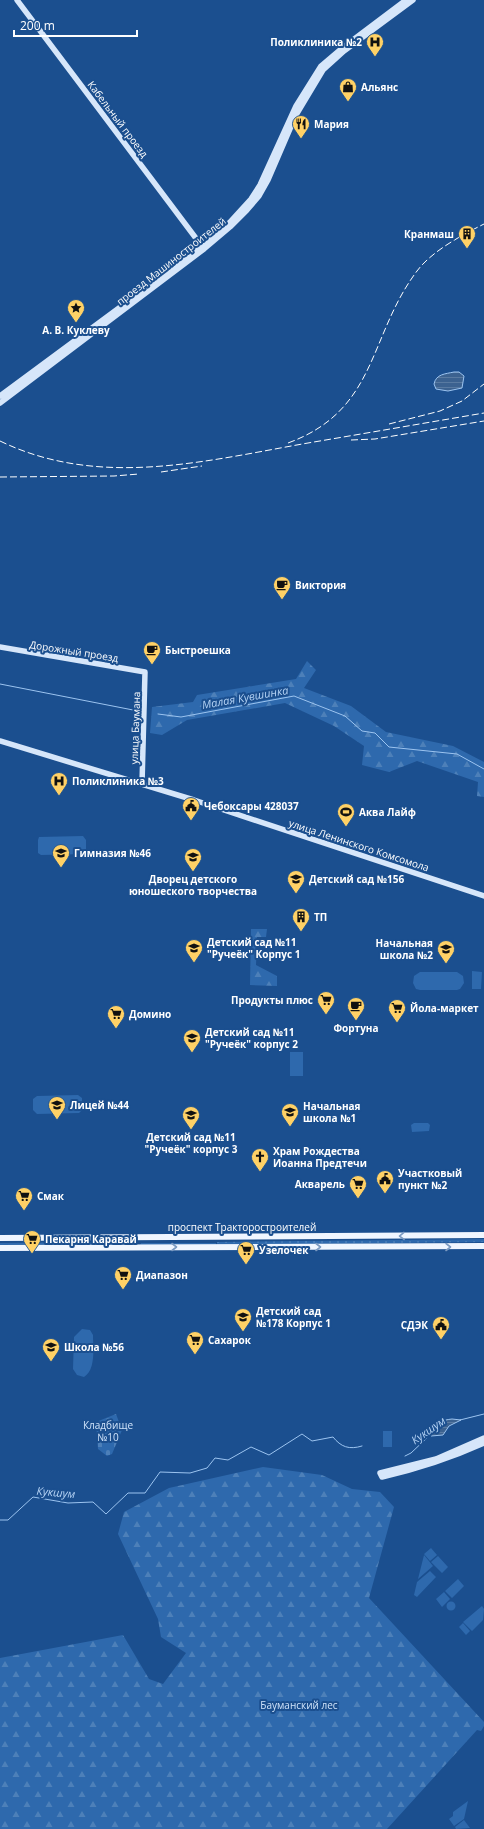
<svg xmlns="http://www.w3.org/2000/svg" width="484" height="1829" font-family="'Open Sans',sans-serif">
  <defs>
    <pattern id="grass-dots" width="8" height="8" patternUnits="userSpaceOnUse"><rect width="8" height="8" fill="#2e69ad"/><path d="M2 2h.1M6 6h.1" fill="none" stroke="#4d80b9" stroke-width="1.8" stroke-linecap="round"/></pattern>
    <pattern id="forest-firs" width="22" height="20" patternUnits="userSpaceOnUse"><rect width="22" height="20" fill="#2e69ad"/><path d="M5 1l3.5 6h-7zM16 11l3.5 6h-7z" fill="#4d80b9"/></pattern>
    <pattern id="cemetery-stones" width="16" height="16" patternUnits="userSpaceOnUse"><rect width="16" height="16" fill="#2e69ad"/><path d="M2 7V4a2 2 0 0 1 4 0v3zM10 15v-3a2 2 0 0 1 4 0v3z" fill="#4d80b9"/></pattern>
    <pattern id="water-rules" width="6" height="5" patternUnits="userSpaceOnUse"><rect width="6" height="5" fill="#3c6290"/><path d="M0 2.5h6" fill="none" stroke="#597aa1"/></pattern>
  </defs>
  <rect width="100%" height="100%" fill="#1b4f8f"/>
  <path fill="url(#grass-dots)" d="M484,1239V1242L217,1245V1242Z
    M124,1242V1244L0,1245V1243Z
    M141,1243H216V1245H140Z"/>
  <path fill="url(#forest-firs)" d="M307,661L316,670L304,688L351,706L386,732L453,746L484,762V797L477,796L478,782L417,761L389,772L362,765L364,746L334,726L285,703L187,720L162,735L150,733L152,707L193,702L197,695L296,679Z
    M251,929H267L266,937H257L256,965L277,976V986L250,985Z
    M263,1467L322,1475L352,1489L380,1492L394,1507L369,1598L484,1722V1726L481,1731L477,1730L387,1829H0V1658L123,1635L149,1679L163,1684L186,1653L161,1637L158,1619L118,1534L124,1512L169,1488Z"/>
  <path fill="url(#cemetery-stones)" d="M116,1414L122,1430L112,1454L107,1456L98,1449L96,1422Z"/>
  <path fill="#2e69ad" d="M83,836L86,840V851L85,854L41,855L38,853V840L39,837Z
    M472,971L482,972L481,989H472Z
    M420,972H457L463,976L464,983L460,989L457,990H420L416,989L413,983L414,976Z
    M290,1052H303V1076H290Z
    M78,1095L82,1098V1110L79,1113L37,1114L33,1110V1099L37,1096Z
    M414,1123H428L430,1125L429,1131L412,1132L411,1125Z
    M82,1329L90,1330L93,1335C93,1348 96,1370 84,1377L77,1375L73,1369L74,1337Z
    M383,1431H392V1447H383Z
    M431,1548L437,1555L430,1561L424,1554Z
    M424,1555L433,1566L418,1579Z
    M438,1556L448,1567L442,1573L431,1562Z
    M430,1571L436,1577L417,1597L414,1595L417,1582Z
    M458,1579L464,1586L452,1598L445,1591Z
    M444,1592L450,1599L442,1607L436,1599Z
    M446.5 1606a4.5 4.5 0 1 1 9 0a4.5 4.5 0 1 1-9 0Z
    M482,1606L484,1609L483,1620L472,1631L463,1622Z
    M463,1623L470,1631L466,1635L459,1627Z
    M468,1801L464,1819L454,1826L449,1819L453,1816V1812Z
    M464,1820L470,1828L456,1829L455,1827Z"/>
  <path fill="url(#water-rules)" stroke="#9cc4f0" d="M454,372H459L464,376L462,388L448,391L436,389L434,384C436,374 445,374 454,372Z
    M452,1419L461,1420L449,1426L443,1435L431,1436L429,1434C430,1424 442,1420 452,1419Z"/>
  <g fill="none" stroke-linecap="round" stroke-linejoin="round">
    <path stroke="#9cc4f0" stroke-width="1" d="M0,684L133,710
      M158,714L181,717L294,696L345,716L362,731L375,733L389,747L457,754L484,769
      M460,1420L484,1414
      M405,1456L411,1453L429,1436
      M0,1520H8L33,1497L68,1503L93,1502L106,1514L128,1493H145L160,1472L190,1473L207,1468L215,1458L228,1460L251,1447L269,1455L302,1434L312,1441L333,1437C341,1447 349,1450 362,1446"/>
    <path stroke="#d6e6fa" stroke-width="5.5" d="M17,0L204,249
      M0,396L192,254L230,222L251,199L260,185L296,106L321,66L341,49L406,0
      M0,403L204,249L230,227L247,210L259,196L268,180L296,115L323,70L344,51L413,0
      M0,647L145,672L142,784
      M0,741L194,800L484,896
      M484,1438L436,1459L380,1473L382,1477C417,1469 451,1458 484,1443"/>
    <path stroke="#f0f6ff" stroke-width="6" d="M0,1238L484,1235
      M0,1248L484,1246"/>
    <path stroke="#fff" stroke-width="1" stroke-dasharray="7 3" stroke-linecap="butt" d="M389,424L440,411L462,401L484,384
      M351,440L375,439L484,421
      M0,441C99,489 205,461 308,443C367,433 425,423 484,413
      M288,443C378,410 368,336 417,271C432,251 462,235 484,224
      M161,472L202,466
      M0,477L114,476L139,474"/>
  </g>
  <defs><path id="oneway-chevron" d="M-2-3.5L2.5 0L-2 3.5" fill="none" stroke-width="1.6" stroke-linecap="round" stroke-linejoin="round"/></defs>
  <g stroke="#7b9ac1">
    <use href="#oneway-chevron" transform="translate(402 1236) rotate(179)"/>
    <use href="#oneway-chevron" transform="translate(174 1247)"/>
    <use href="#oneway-chevron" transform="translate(318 1247)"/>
    <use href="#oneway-chevron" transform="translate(448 1247)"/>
  </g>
  <defs>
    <symbol id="hospital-pin" viewBox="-11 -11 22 30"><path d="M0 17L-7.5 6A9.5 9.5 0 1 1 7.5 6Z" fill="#ffd166" stroke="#1b4f8f"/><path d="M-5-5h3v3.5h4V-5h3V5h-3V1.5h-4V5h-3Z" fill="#111"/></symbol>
    <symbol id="shop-pin" viewBox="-11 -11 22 30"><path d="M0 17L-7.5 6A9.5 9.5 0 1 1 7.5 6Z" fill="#ffd166" stroke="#1b4f8f"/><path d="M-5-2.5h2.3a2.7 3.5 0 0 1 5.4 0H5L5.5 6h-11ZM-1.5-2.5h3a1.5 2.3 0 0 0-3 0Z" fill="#111"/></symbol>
    <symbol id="restaurant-pin" viewBox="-11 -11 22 30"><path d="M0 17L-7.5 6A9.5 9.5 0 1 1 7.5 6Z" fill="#ffd166" stroke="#1b4f8f"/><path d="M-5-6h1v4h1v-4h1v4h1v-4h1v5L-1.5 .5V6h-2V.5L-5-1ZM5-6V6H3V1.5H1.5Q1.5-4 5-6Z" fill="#111"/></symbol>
    <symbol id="building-pin" viewBox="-11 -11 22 30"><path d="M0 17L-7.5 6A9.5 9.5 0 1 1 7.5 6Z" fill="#ffd166" stroke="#1b4f8f"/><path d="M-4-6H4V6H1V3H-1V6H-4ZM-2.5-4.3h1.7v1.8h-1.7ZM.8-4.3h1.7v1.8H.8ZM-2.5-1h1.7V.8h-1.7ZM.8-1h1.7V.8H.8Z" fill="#111"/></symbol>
    <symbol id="sight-pin" viewBox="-11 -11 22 30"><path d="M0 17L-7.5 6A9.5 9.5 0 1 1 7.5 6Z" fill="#ffd166" stroke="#1b4f8f"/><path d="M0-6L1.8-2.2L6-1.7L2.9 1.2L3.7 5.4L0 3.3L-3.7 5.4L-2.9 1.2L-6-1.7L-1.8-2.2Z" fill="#111"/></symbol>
    <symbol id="cafe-pin" viewBox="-11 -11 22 30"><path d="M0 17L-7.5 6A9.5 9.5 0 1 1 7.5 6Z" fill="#ffd166" stroke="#1b4f8f"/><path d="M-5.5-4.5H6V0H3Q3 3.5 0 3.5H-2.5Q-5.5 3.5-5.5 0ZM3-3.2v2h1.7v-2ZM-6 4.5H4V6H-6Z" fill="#111"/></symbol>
    <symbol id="civic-pin" viewBox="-11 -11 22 30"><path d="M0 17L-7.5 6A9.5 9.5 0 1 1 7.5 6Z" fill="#ffd166" stroke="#1b4f8f"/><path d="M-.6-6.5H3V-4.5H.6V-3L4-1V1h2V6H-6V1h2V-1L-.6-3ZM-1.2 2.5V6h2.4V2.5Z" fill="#111"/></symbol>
    <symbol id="stadium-pin" viewBox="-11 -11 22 30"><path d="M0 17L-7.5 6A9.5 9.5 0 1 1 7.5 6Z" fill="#ffd166" stroke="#1b4f8f"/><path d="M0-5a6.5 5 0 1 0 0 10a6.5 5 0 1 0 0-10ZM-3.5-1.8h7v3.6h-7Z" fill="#111"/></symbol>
    <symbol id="school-pin" viewBox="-11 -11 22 30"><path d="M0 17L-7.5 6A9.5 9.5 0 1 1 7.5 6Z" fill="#ffd166" stroke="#1b4f8f"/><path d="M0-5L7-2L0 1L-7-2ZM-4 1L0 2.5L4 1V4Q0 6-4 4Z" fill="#111"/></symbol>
    <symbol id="supermarket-pin" viewBox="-11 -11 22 30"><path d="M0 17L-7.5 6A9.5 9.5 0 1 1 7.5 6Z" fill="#ffd166" stroke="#1b4f8f"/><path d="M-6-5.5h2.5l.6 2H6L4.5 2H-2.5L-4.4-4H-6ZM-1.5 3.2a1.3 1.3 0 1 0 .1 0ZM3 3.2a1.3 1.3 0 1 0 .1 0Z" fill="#111"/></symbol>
    <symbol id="church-pin" viewBox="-11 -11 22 30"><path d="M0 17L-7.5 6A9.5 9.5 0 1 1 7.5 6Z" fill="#ffd166" stroke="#1b4f8f"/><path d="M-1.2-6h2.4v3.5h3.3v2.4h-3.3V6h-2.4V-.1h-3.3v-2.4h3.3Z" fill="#111"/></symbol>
  </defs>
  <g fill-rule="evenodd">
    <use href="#hospital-pin" x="365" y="32" width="20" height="27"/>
    <use href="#shop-pin" x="338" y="77" width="20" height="27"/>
    <use href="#restaurant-pin" x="291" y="114" width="20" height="27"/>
    <use href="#building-pin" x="457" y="224" width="20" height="27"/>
    <use href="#sight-pin" x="66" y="298" width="20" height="27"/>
    <use href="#cafe-pin" x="272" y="575" width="20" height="27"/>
    <use href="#cafe-pin" x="142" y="640" width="20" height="27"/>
    <use href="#hospital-pin" x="49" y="771" width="20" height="27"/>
    <use href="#civic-pin" x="181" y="796" width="20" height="27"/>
    <use href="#stadium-pin" x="336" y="802" width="20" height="27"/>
    <use href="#school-pin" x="51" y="843" width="20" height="27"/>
    <use href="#school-pin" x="183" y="847" width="20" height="27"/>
    <use href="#school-pin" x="286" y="869" width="20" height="27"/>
    <use href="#building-pin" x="291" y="907" width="20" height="27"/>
    <use href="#school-pin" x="184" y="938" width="20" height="27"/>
    <use href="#school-pin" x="436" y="939" width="20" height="27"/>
    <use href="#supermarket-pin" x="316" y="990" width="20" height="27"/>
    <use href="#cafe-pin" x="346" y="996" width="20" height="27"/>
    <use href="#supermarket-pin" x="387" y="998" width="20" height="27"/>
    <use href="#supermarket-pin" x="106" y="1004" width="20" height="27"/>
    <use href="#school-pin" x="182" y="1028" width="20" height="27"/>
    <use href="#school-pin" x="47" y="1095" width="20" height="27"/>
    <use href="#school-pin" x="280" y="1102" width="20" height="27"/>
    <use href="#school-pin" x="181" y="1105" width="20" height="27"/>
    <use href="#church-pin" x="250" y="1147" width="20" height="27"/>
    <use href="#civic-pin" x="375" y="1169" width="20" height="27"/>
    <use href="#supermarket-pin" x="348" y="1174" width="20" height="27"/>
    <use href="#supermarket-pin" x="14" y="1186" width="20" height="27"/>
    <use href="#supermarket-pin" x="22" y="1229" width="20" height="27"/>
    <use href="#supermarket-pin" x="236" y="1240" width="20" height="27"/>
    <use href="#supermarket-pin" x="113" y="1265" width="20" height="27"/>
    <use href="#school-pin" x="233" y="1307" width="20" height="27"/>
    <use href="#civic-pin" x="431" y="1315" width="20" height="27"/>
    <use href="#supermarket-pin" x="185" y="1330" width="20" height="27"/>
    <use href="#school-pin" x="41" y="1337" width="20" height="27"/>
  </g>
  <g text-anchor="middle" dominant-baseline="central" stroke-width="4" stroke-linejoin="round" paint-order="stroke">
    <g font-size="10" font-weight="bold" fill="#fff" stroke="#1b4f8f" text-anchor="start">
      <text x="362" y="42" text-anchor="end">Поликлиника №2</text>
      <text x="361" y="87">Альянс</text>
      <text x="314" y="124">Мария</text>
      <text x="454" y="234" text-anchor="end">Кранмаш</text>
      <text x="76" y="330" text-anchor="middle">А. В. Куклеву</text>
      <text x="295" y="585">Виктория</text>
      <text x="165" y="650">Быстроешка</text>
      <text x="72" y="781">Поликлиника №3</text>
      <text x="204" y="806">Чебоксары 428037</text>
      <text x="359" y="812">Аква Лайф</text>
      <text x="74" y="853">Гимназия №46</text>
      <text x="193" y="879" text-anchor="middle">Дворец детского<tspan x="193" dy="12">юношеского творчества</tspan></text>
      <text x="309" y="879">Детский сад №156</text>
      <text x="314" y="917">ТП</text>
      <text x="207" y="942">Детский сад №11<tspan x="207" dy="12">"Ручеёк" Корпус 1</tspan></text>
      <text x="433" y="943" text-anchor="end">Начальная<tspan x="433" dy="12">школа №2</tspan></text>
      <text x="313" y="1000" text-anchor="end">Продукты плюс</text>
      <text x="410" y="1008">Йола-маркет</text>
      <text x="129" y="1014">Домино</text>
      <text x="356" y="1028" text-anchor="middle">Фортуна</text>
      <text x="205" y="1032">Детский сад №11<tspan x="205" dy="12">"Ручеёк" корпус 2</tspan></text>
      <text x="70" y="1105">Лицей №44</text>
      <text x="303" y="1106">Начальная<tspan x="303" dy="12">школа №1</tspan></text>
      <text x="191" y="1137" text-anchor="middle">Детский сад №11<tspan x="191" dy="12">"Ручеёк" корпус 3</tspan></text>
      <text x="273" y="1151">Храм Рождества<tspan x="273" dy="12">Иоанна Предтечи</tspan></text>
      <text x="398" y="1173">Участковый<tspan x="398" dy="12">пункт №2</tspan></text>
      <text x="345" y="1184" text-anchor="end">Акварель</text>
      <text x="37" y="1196">Смак</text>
      <text x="45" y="1239">Пекарня Каравай</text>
      <text x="259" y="1250">Узелочек</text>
      <text x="136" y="1275">Диапазон</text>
      <text x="256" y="1311">Детский сад<tspan x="256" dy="12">№178 Корпус 1</tspan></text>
      <text x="428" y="1325" text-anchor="end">СДЭК</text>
      <text x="208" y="1340">Сахарок</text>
      <text x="64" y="1347">Школа №56</text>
    </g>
    <g font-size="10" fill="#fff" stroke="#1b4f8f">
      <text transform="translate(118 119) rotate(53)">Кабельный проезд</text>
      <text transform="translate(171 261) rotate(-38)">проезд Машиностроителей</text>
      <text transform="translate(74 651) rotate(9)">Дорожный проезд</text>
      <text transform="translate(135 728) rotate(-88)">улица Баумана</text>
      <text transform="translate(359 845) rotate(18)">улица Ленинского Комсомола</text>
      <text x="242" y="1227">проспект Тракторостроителей</text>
    </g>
    <g font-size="10" fill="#cfe3fa" stroke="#1b4f8f">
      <text x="108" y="1425">Кладбище<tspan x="108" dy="12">№10</tspan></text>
      <text x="299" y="1705">Бауманский лес</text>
    </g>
    <g font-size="11" font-style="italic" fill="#b5d3f5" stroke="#1b4f8f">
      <text transform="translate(245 697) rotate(-10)">Малая Кувшинка</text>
      <text transform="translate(428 1430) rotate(-35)">Кукшум</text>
      <text transform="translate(56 1492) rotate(5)">Кукшум</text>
    </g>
  </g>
  <path d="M14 30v6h123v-6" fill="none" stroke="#ffffff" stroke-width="2"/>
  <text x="20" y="30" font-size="12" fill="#ffffff" stroke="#1b4f8f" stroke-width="3" paint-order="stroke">200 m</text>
</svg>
